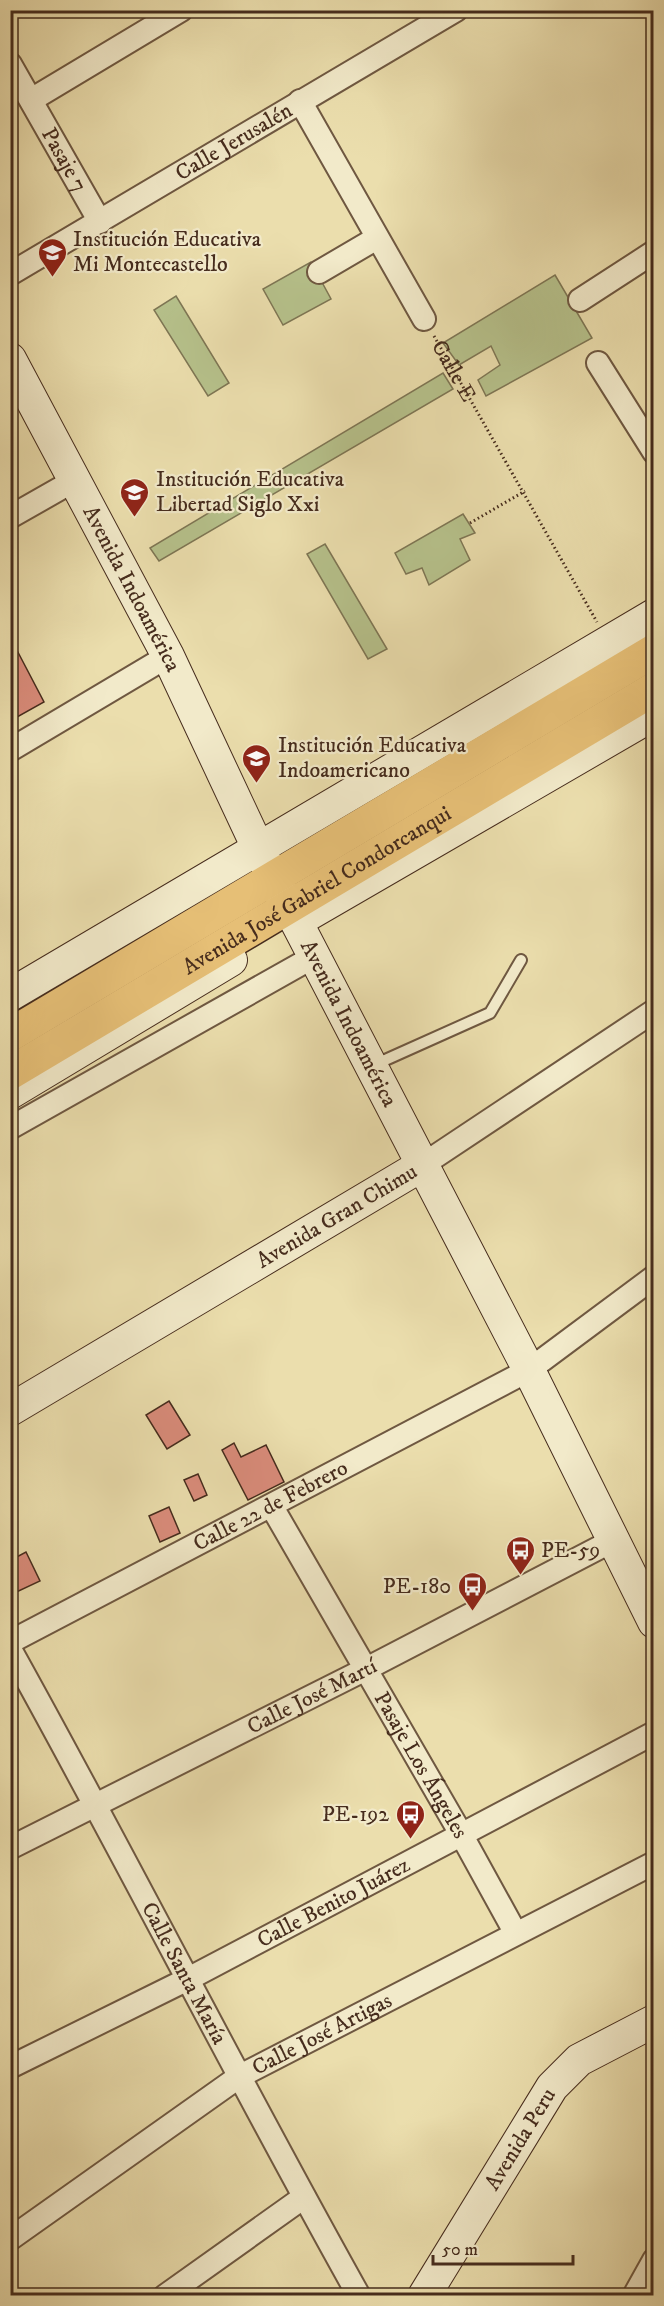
<svg xmlns="http://www.w3.org/2000/svg" width="664" height="2306" font-family="'IM FELL DW Pica',serif">
  <rect width="100%" height="100%" fill="#ebdead"/>
  <filter id="stains"><feTurbulence type="fractalNoise" baseFrequency=".00333" numOctaves="4"/><feColorMatrix values="0 0 0 0 .2 0 0 0 0 .09 0 0 0 0 .02 0 0 0 .5 -.17"/></filter>
  <radialGradient id="worn" r=".72"><stop offset=".6" stop-color="#630" stop-opacity="0"/><stop offset="1" stop-color="#630" stop-opacity=".3"/></radialGradient>
  <path fill="#b6c18b" stroke="#7e7654" stroke-width="1.5" d="M311,262L331,299L283,325L263,289Z
    M555,275L592,338L486,396L478,380L500,365L491,346L459,365L443,343Z
    M176,296L229,383L208,396L154,310Z
    M443,373L453,389L159,561L150,548Z
    M463,514L475,533L460,539L470,560L429,585L422,568L406,574L395,553Z
    M325,544L387,649L368,659L307,554Z"/>
  <path fill="#da8c7b" stroke="#462c1d" stroke-width="1.5" d="M10,637L44,702L10,721Z
    M169,1401L190,1435L167,1449L146,1415Z
    M234,1443L241,1457L266,1445L284,1482L248,1500L222,1450Z
    M198,1474L207,1495L194,1501L184,1480Z
    M169,1507L180,1533L160,1542L149,1516Z
    M26,1552L40,1581L10,1595L11,1560Z"/>
  <g fill="none" stroke-linecap="round" stroke-linejoin="round">
    <defs>
      <path id="lane" d="M374,1065L490,1013L521,960"/>
      <g id="street">
        <path id="s2" d="M10,64L100,222"/>
        <path d="M31,100L181,10"/>
        <path d="M300,101L424,319"/>
        <path d="M319,272L377,238"/>
        <path id="s3" d="M10,274L456,10"/>
        <path d="M580,300L654,252"/>
        <path d="M598,363L654,452"/>
        <path d="M10,517L75,480"/>
        <path d="M10,750L168,656"/>
        <path d="M10,1128L315,956"/>
        <path d="M424,1164L654,1011"/>
        <path id="s4" d="M272,1507L461,1834L515,1932"/>
        <path id="s5" d="M10,1642L529,1370L654,1277"/>
        <path id="s6" d="M10,1649C129,1863 239,2082 359,2296"/>
        <path id="s7" d="M10,1848L366,1669L612,1541"/>
        <path id="s8" d="M10,2067L188,1979L654,1733"/>
        <path id="s9" d="M10,2239L240,2076L654,1863"/>
        <path d="M165,2296L304,2197"/>
        <path d="M634,2296L654,2260"/>
      </g>
      <g id="secondary">
        <path id="s10" d="M10,359L168,656L258,848L529,1370L654,1622"/>
        <path d="M297,921L654,714"/>
        <path d="M10,995L654,615"/>
        <path d="M10,1093L231,960"/>
        <path id="s11" d="M10,1410L424,1164"/>
        <path id="s12" d="M424,2296L552,2087L579,2060L654,2021"/>
      </g>
      <g id="highway">
        <path d="M10,1035L654,651"/>
        <path id="s13" d="M10,1073L654,689"/>
      </g>
    </defs>
    <use href="#lane" stroke="#6f5841" stroke-width="14"/>
    <use href="#street" stroke="#6f5841" stroke-width="26"/>
    <use href="#secondary" stroke="#462c1d" stroke-width="34"/>
    <use href="#highway" stroke="#462c1d" stroke-width="36"/>
    <g stroke="#462c1d" stroke-width="3" stroke-dasharray="1.5 3" stroke-linecap="butt">
      <path id="s1" d="M434,336L597,622"/>
      <path d="M470,523L525,491"/>
    </g>
    <use href="#lane" stroke="#f2eaca" stroke-width="10"/>
    <use href="#street" stroke="#f2eaca" stroke-width="22"/>
    <use href="#secondary" stroke="#f2eaca" stroke-width="32"/>
    <use href="#highway" stroke="#e6bf76" stroke-width="33"/>
  </g>
  <defs>
    <symbol id="school-pin" viewBox="-11 -11 22 30"><path d="M0 17L-7.5 6A9.5 9.5 0 1 1 7.5 6Z" fill="#8f2418" stroke="#f2eaca"/><path d="M0-5L7-2L0 1L-7-2ZM-4 1L0 2.5L4 1V4Q0 6-4 4Z" fill="#fff"/></symbol>
    <symbol id="bus-pin" viewBox="-11 -11 22 30"><path d="M0 17L-7.5 6A9.5 9.5 0 1 1 7.5 6Z" fill="#8f2418" stroke="#f2eaca"/><path d="M-5-6H5V4H4V6H2V4H-2V6H-4V4H-5ZM-3.5-4V0h7V-4ZM-3.5 1.2v1.5H-2V1.2ZM2 1.2v1.5H3.5V1.2Z" fill="#fff"/></symbol>
  </defs>
  <g fill-rule="evenodd">
    <use href="#school-pin" x="36" y="236" width="33" height="45"/>
    <use href="#school-pin" x="118" y="476" width="33" height="45"/>
    <use href="#school-pin" x="240" y="742" width="33" height="45"/>
    <use href="#bus-pin" x="504" y="1534" width="33" height="45"/>
    <use href="#bus-pin" x="456" y="1570" width="33" height="45"/>
    <use href="#bus-pin" x="394" y="1798" width="33" height="45"/>
  </g>
  <g text-anchor="middle" dominant-baseline="central" stroke-width="4.5" stroke-linejoin="round" paint-order="stroke">
    <g font-size="22" fill="#462c1d" stroke="#f2eaca">
      <text stroke="none"><textPath href="#s3" startOffset="260">Calle Jerusalén</textPath></text>
      <text stroke="none"><textPath href="#s2" startOffset="110">Pasaje 7</textPath></text>
      <text stroke="none"><textPath href="#s1" startOffset="40">Calle E</textPath></text>
      <text stroke="none"><textPath href="#s10" startOffset="260">Avenida Indoamérica</textPath></text>
      <text stroke="none"><textPath href="#s13" startOffset="357">Avenida José Gabriel Condorcanqui</textPath></text>
      <text stroke="none"><textPath href="#s10" startOffset="746">Avenida Indoamérica</textPath></text>
      <text stroke="none"><textPath href="#s11" startOffset="380">Avenida Gran Chimu</textPath></text>
      <text stroke="none"><textPath href="#s5" startOffset="294">Calle 22 de Febrero</textPath></text>
      <text stroke="none"><textPath href="#s7" startOffset="338">Calle José Martí</textPath></text>
      <text stroke="none"><textPath href="#s4" startOffset="298">Pasaje Los Ángeles</textPath></text>
      <text stroke="none"><textPath href="#s8" startOffset="363">Calle Benito Juárez</textPath></text>
      <text stroke="none"><textPath href="#s6" startOffset="368">Calle Santa María</textPath></text>
      <text stroke="none"><textPath href="#s9" startOffset="374">Calle José Artigas</textPath></text>
      <text stroke="none"><textPath href="#s12" startOffset="184">Avenida Peru</textPath></text>
    </g>
    <g font-size="22" fill="#462c1d" stroke="#f2eaca" text-anchor="start">
      <text x="73" y="239">Institución Educativa<tspan x="73" dy="25">Mi Montecastello</tspan></text>
      <text x="156" y="479">Institución Educativa<tspan x="156" dy="25">Libertad Siglo Xxi</tspan></text>
      <text x="278" y="745">Institución Educativa<tspan x="278" dy="25">Indoamericano</tspan></text>
      <text x="541" y="1550">PE-59</text>
      <text x="451" y="1586" text-anchor="end">PE-180</text>
      <text x="389" y="1814" text-anchor="end">PE-192</text>
    </g>
  </g>
  <rect width="664" height="2306" fill="none" stroke="#ebdead" stroke-width="36"/>
  <rect x="12" y="12" width="640" height="2282" fill="none" stroke="#462c1d" stroke-width="3"/>
  <rect x="18" y="18" width="628" height="2270" fill="none" stroke="#462c1d" stroke-width="1.5"/>
  <path d="M433 2255v9h140v-9" fill="none" stroke="#462c1d" stroke-width="3"/>
  <text x="442" y="2255" font-size="18" fill="#462c1d" stroke="#f2eaca" stroke-width="4.5" paint-order="stroke">50 m</text>
  <rect width="100%" height="100%" filter="url(#stains)"/>
  <rect width="100%" height="100%" fill="url(#worn)"/>
</svg>
